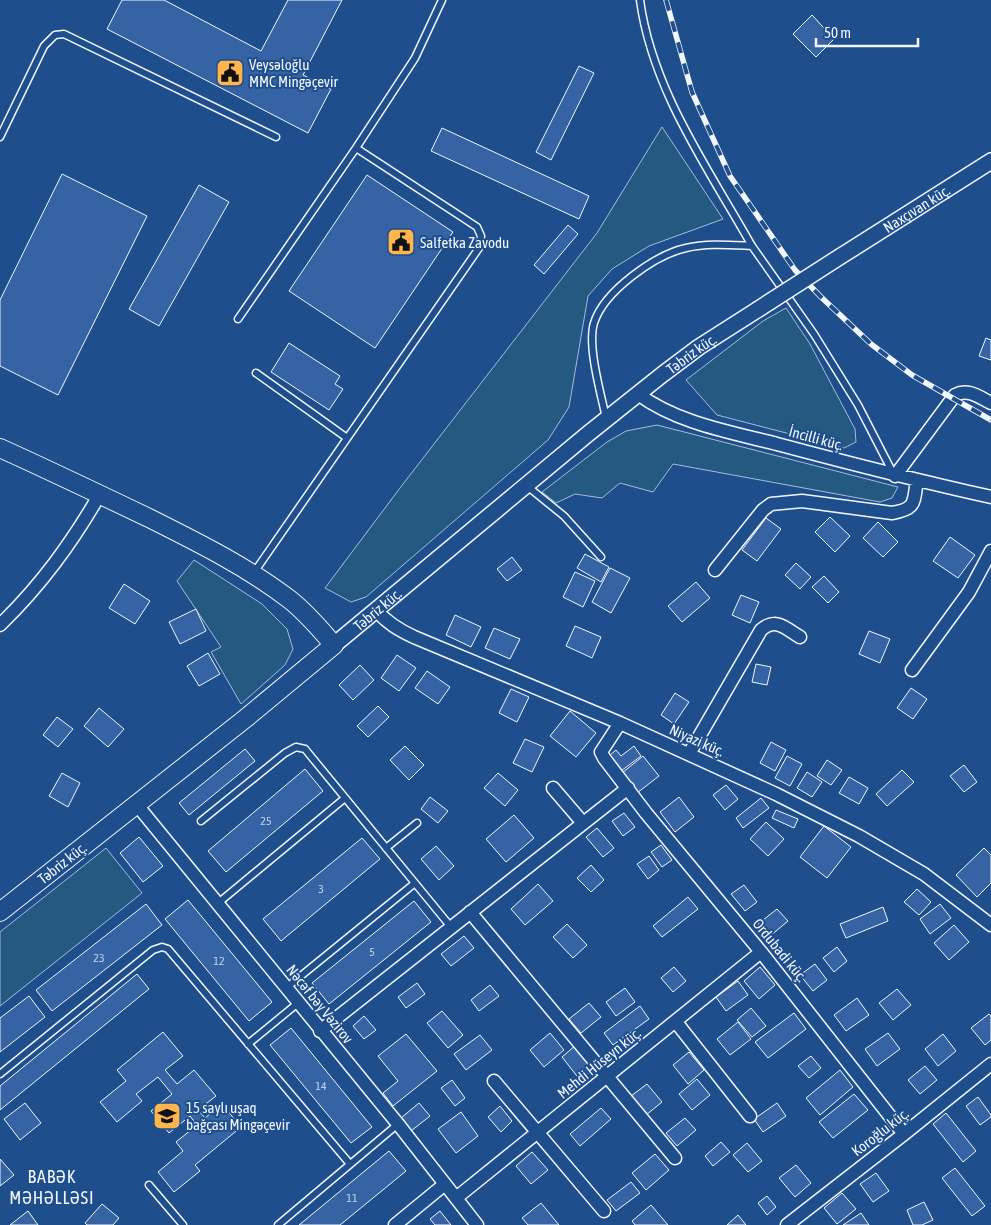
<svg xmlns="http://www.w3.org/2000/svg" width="991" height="1225" font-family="'Asap Condensed',sans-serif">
  <rect width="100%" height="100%" fill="#1f4e8c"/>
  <path fill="#245a82" stroke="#a8bbd7" d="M662,127L723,219L649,246L612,269L588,296L569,407L548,440L366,597L351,602L325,588L400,488L597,233Z
    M786,308L810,344L855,429L856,442L844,448L717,415L686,380L763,321Z
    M657,425L898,487L892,498L880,502L673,464L653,492L620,483L602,498L575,494L556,503L542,492L607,442L626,431Z
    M194,560L262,604L287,629L293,649L285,665L241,704L211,652L221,647L177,581Z
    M106,848L142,893L0,1006V932Z"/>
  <path fill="#3563a3" stroke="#f2f6ff" d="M122,0H164L261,51L288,0H342L303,75L331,89L308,133L107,29Z
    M812,15L834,39L816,57L793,34Z
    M579,66L594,73L551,160L536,152Z
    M442,128L589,196L579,219L431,151Z
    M62,174L147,216L58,395L0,366V300Z
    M367,175L453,232L375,348L289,291Z
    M199,185L229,202L159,326L129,309Z
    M568,225L578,234L544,274L534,265Z
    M986,338L991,340V360L979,356Z
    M289,343L340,376L335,384L343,389L329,410L271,372Z
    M830,517L850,536L835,552L815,532Z
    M766,518L781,529L757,561L742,550Z
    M878,522L898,542L883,557L863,538Z
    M950,537L975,555L958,578L933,561Z
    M585,554L609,567L601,582L577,568Z
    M512,557L522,570L507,581L497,569Z
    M796,563L811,577L800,589L785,575Z
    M610,568L630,578L611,613L592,602Z
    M575,572L595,581L583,607L563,597Z
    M824,576L839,592L828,603L812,587Z
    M696,582L710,598L682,622L668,606Z
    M124,584L150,601L135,624L109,608Z
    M741,595L759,602L750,623L732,615Z
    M196,609L206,631L180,644L169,622Z
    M455,615L481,627L471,647L446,635Z
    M575,626L601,637L592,658L566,646Z
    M494,628L520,639L510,659L485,648Z
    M869,631L890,639L880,663L859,654Z
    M208,653L220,674L199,686L187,666Z
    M397,655L416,668L399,691L381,678Z
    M756,664L771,667L767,685L752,682Z
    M360,665L374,680L353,700L339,685Z
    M427,671L450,687L438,704L415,688Z
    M911,688L927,699L913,719L897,708Z
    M511,689L529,697L517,722L499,713Z
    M675,693L689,702L674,724L661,715Z
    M378,706L389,717L368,737L357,726Z
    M99,708L124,729L108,747L84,726Z
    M570,711L596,733L576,757L550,736Z
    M57,717L73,729L58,747L43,735Z
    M525,739L544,747L532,772L513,763Z
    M771,742L786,750L775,771L760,763Z
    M405,746L424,765L409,780L390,760Z
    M634,746L641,756L621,771L609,756L616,750L621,756Z
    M245,749L255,761L189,815L179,803Z
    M643,756L659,776L637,793L622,773Z
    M787,756L802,764L790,786L775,778Z
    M827,760L842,770L831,785L817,776Z
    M964,765L977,782L964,792L950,776Z
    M305,769L323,791L226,872L208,851Z
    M902,770L914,782L887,806L876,794Z
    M807,772L822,782L812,797L797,788Z
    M62,773L80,783L68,807L49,796Z
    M498,773L518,790L505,806L484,788Z
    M849,777L868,788L859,804L839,793Z
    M726,785L738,799L725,810L713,795Z
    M430,797L448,811L438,823L421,809Z
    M679,797L694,817L675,832L660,812Z
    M761,798L769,808L743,828L736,818Z
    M776,810L798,819L794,828L772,818Z
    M624,813L635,827L623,836L612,821Z
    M514,815L534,838L506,862L486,839Z
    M766,822L784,839L768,856L750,839Z
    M824,826L851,847L827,878L800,857Z
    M597,828L614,848L603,857L586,837Z
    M139,837L163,866L143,882L120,853Z
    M362,838L380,859L281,941L263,919Z
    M661,845L672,860L662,867L651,852Z
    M436,846L454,866L439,880L421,859Z
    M984,848L991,855V883L977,897L956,875Z
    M649,856L659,870L648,879L637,864Z
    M591,865L604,880L591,892L577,878Z
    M538,884L553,901L525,925L511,909Z
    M744,885L757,902L745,911L731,894Z
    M917,889L931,902L919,915L904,902Z
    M688,897L698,909L662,937L653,926Z
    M188,900L272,1002L249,1021L165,919Z
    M414,901L431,922L329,1004L312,983Z
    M146,904L162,925L52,1011L36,990Z
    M940,904L951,918L930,934L920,919Z
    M883,907L888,921L846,938L840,924Z
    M777,909L788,921L769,937L758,924Z
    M567,924L587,945L573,958L553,937Z
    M954,925L969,942L949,960L934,943Z
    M464,936L474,948L451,966L441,954Z
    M837,947L847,961L834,972L823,958Z
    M815,964L827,980L813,991L800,975Z
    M674,967L686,981L673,992L661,978Z
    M760,967L775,985L759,999L744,981Z
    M137,974L149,989L0,1110V1086Z
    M738,981L748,995L726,1011L716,997Z
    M417,983L425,994L406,1008L398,997Z
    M490,985L499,996L479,1011L471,1000Z
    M625,988L635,1002L616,1016L606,1002Z
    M897,989L911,1005L893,1020L879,1003Z
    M29,996L45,1017L0,1052V1018Z
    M857,998L869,1015L846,1031L834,1015Z
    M589,1003L601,1017L581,1033L569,1019Z
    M640,1006L649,1019L613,1045L604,1033Z
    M751,1008L766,1026L752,1037L737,1020Z
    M442,1011L463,1035L448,1048L427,1023Z
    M794,1013L806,1029L768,1058L755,1042Z
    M989,1014L991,1016V1040L985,1045L971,1028Z
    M364,1016L376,1030L364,1039L353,1026Z
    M738,1022L751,1039L730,1055L717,1039Z
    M291,1028L372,1127L351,1143L270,1045Z
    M163,1032L183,1056L165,1070L177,1084L194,1070L216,1096L198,1110L205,1118L222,1104L241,1127L195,1165L200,1171L174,1192L158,1172L183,1151L176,1142L197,1125L190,1116L169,1133L151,1111L172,1094L158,1077L136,1094L142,1101L117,1122L100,1102L126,1081L117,1070Z
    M550,1033L564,1050L544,1067L530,1050Z
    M888,1033L900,1049L877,1066L865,1049Z
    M406,1034L437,1071L393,1106L383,1093L398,1081L378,1056Z
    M943,1034L956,1051L938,1066L925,1049Z
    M480,1035L492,1050L466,1070L454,1054Z
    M576,1045L595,1068L580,1080L562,1057Z
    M689,1052L704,1070L688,1084L673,1065Z
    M811,1056L821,1068L809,1078L798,1066Z
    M925,1066L937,1080L920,1094L908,1080Z
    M840,1070L853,1087L820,1115L806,1098Z
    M697,1079L710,1095L692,1110L679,1094Z
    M452,1080L465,1098L455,1106L441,1088Z
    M647,1084L662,1102L646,1115L631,1096Z
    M854,1094L868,1110L833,1138L819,1122Z
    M978,1097L991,1115V1117L980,1125L966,1106Z
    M25,1103L41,1123L20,1140L4,1119Z
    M419,1103L430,1116L411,1131L401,1118Z
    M777,1103L786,1116L763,1132L754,1119Z
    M500,1106L512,1121L501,1132L488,1117Z
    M601,1108L611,1119L580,1146L570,1134Z
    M461,1112L478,1136L456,1153L438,1129Z
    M946,1113L976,1151L963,1162L933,1124Z
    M685,1118L696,1130L677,1146L666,1133Z
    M721,1142L730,1152L713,1166L705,1156Z
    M747,1143L762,1161L748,1172L733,1155Z
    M389,1151L406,1171L340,1225H299Z
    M532,1152L548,1170L531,1184L516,1166Z
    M655,1154L669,1170L646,1190L632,1173Z
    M0,1159L14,1175L0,1186Z
    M796,1165L811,1183L795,1197L779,1178Z
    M955,1168L985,1206L972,1216L942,1178Z
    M876,1173L889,1191L873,1202L860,1184Z
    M631,1182L640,1193L616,1211L607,1200Z
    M842,1193L856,1209L837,1224L824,1208Z
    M767,1196L776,1207L767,1215L758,1203Z
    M924,1202L933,1220L922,1225H913L907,1210Z
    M541,1203L559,1225H528L522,1218Z
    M102,1204L119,1218L113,1225H87L85,1223Z
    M651,1205L668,1225H635L632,1221Z
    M28,1211L38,1225H10Z
    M440,1211L451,1225H435L430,1219Z
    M861,1213L869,1225H843Z
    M738,1215L746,1225H727Z"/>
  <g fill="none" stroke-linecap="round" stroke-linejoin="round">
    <defs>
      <path id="service" d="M640,0C652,90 708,168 752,246
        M0,137L44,46L55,35L64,34L276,137
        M238,319L356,148L415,58L442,0
        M256,373L347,438
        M606,418C601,394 587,346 594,323C604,291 655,255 686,248C707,243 730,245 752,246L814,334L858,405L894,475
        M527,486L564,516L601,557
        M253,574L479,248L481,236L477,227L356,148
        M201,821L285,753L296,747L305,749L451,927
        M386,848L417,823
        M217,904L345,798
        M286,988L415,883
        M248,1044L298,1003
        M0,1074L153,950L162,947L168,949L350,1164
        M149,1185L183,1225
        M278,1225L398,1124"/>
      <path id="minor" d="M638,394C677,423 730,432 777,444C848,463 919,481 991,497
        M895,476L955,395C968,388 979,397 991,403
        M715,570L763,510L771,504L802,501L892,513C917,509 913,502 917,481
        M376,610C387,623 399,630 414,637L620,723L776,794L859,836L924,874L991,925
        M0,625C41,585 71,544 100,494
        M912,670L969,592L991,551
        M620,723L601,752L604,758L646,813L761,952L904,1134
        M689,754L761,630C776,617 785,628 800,637
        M553,788L583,823
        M137,805L398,1124L477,1225
        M470,912L675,1158
        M676,1022L750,1116
        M320,1031L628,788
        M494,1081L604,1211
        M456,1198L761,952
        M395,1225L445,1184
        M787,1225L904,1134L991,1064"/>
      <g id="tertiary">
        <path id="s1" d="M841,256L991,161"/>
        <path id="s2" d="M334,645L589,433L663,374L699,347L757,310"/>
      </g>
      <path id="secondary" d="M0,448C51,471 101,495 151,519C199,543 247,567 289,599C306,612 320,629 334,645L246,718L0,912"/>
    </defs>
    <use href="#service" stroke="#f2f6ff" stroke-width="9"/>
    <use href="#minor" stroke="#f2f6ff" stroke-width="15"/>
    <use href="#tertiary" stroke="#f2f6ff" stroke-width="18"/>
    <use href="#secondary" stroke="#f2f6ff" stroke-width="20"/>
    <use href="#service" stroke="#1f4e8c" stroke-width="6"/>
    <use href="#minor" stroke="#1f4e8c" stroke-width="12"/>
    <use href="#tertiary" stroke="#1f4e8c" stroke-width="15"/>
    <use href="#secondary" stroke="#1f4e8c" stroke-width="18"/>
    <defs>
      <path id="rail" d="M666,0L692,92L730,176L795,270L821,297L871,344L912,375L991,420"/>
    </defs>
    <use href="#rail" stroke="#f2f6ff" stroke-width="5.5"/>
    <use href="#rail" stroke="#1f4e8c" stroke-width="4" stroke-dasharray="11" stroke-linecap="butt"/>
    <defs>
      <path id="tertiary-bridge" d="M757,310L841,256"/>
    </defs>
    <use href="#tertiary-bridge" stroke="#f2f6ff" stroke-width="18" stroke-linecap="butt"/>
    <use href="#tertiary-bridge" stroke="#1f4e8c" stroke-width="15"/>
  </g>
  <defs>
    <symbol id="civic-square" viewBox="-11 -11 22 22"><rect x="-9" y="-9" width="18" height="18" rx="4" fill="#ffb74d" stroke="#1f4e8c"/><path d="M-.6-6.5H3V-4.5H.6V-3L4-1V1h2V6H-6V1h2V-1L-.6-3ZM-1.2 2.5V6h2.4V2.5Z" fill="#111"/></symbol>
    <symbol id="school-square" viewBox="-11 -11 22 22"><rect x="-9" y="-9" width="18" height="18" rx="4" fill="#ffb74d" stroke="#1f4e8c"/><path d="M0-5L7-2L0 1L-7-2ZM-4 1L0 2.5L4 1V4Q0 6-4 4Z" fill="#111"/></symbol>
  </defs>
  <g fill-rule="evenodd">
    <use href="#civic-square" x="214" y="57" width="32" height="32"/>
    <use href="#civic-square" x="385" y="226" width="32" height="32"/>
    <use href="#school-square" x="151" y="1100" width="32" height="32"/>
  </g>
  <g text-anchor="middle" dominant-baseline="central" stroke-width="4" stroke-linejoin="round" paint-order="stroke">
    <g font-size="12" fill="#c3d1e8">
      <text x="266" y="821">25</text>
      <text x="321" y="889">3</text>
      <text x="372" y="952">5</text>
      <text x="99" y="958">23</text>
      <text x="219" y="961">12</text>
      <text x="321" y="1086">14</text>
      <text x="352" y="1198">11</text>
    </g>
    <g font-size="15" fill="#f2f6ff" stroke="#1f4e8c" text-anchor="start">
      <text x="249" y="64">Veysəloğlu<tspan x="249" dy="17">MMC Mingəçevir</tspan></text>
      <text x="420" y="242">Salfetka Zavodu</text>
      <text x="186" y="1107">15 saylı uşaq<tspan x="186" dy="17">bağçası Mingəçevir</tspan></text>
    </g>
    <g font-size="15" fill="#f2f6ff" stroke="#1f4e8c">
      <text stroke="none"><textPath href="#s1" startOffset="89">Naxçıvan küç.</textPath></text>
      <text stroke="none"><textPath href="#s2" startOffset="461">Təbriz küç.</textPath></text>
      <text transform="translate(816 438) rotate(15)">İncilli küç.</text>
      <text stroke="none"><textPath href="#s2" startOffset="56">Təbriz küç.</textPath></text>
      <text transform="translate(697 740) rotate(24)">Niyazi küç.</text>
      <text transform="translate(62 863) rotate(-38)">Təbriz küç.</text>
      <text transform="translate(780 950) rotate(51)">Ordubadi küç.</text>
      <text transform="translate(320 1004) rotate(51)">Nəcəf bəy Vəzirov</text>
      <text transform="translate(599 1063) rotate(-39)">Mehdi Hüseyn küç.</text>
      <text transform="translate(880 1132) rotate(-38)">Koroğlu küç.</text>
    </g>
    <g font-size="18" letter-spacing="1" fill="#f2f6ff" stroke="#1f4e8c">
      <text x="52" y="1176">BABƏK<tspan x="52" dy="21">MƏHƏLLƏSI</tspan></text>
    </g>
  </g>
  <path d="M816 38v8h102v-8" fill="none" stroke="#f2f6ff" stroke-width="2.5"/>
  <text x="824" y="38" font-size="15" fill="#f2f6ff" stroke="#1f4e8c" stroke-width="4" paint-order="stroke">50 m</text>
</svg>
